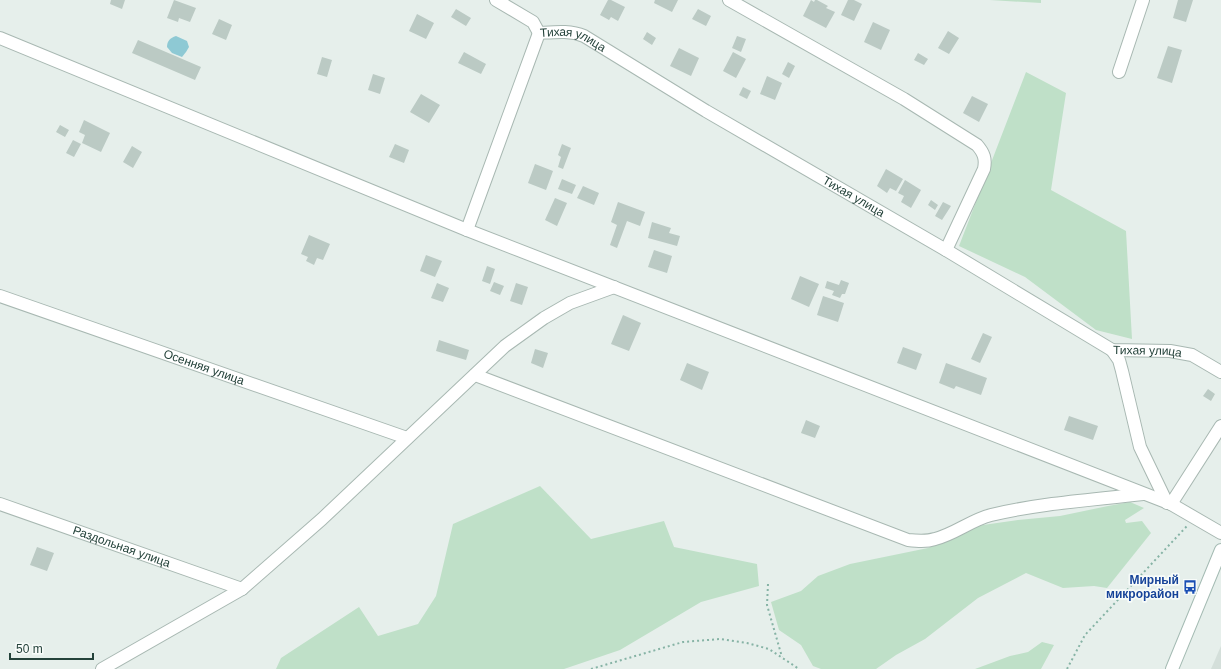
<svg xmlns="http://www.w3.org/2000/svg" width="1221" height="669" font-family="Arial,sans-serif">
  <rect width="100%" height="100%" fill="#e6efeb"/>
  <path fill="#d4dfda" d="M1221,646V669H1211Z"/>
  <path fill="#bfe0c8" d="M990,0H1041V3Z
    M1026,72L1066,93L1051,190L1126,231L1132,339L1096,330L1025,277L959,246Z
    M540,486L591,539L664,521L674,547L757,564L759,586L701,602L620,650L564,669H276L281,658L359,607L378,636L418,624L436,596L453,524Z
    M1130,502L1144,508L1125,520L1126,523L1142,521L1151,533L1107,588L1094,586L1063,588L1026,573L978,598L925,639L896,655L876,669H821L813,666L801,645L779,630L771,602L801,591L818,576L850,564L928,548L967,529L983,525L1018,520L1060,516L1108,506Z
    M1042,642L1054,645L1041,669H975L1010,656L1028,652Z"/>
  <path fill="#8ec9d4" d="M176,36L187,41L189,47L186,52L182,57L172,53L167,47C167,41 170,38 176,36Z"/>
  <path fill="#bbcac4" d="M111,0H125L122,9L110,4Z
    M174,0L196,8L190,22L179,18L178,22L167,18Z
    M608,0H611L625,7L618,21L611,17L609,20L600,15Z
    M655,0H678L672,12L654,3Z
    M811,0L814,2L815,0H817L828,6L826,8L835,12L826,28L803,16Z
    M848,0H854L862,4L854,21L841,15Z
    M1178,0H1193L1186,22L1173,18Z
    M456,9L471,18L466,26L451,17Z
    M698,9L711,16L706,26L692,19Z
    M417,14L434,23L426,39L409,31Z
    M219,19L232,25L226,40L212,34Z
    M873,22L890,30L881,50L864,42Z
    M948,31L959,38L949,54L938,48Z
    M647,32L656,38L652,45L643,39Z
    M737,36L746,39L741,52L732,48Z
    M138,40L201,67L195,80L132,53Z
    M1168,46L1182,50L1172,83L1157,78Z
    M679,48L699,58L691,76L670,66Z
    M464,52L486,64L481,74L458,63Z
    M733,52L746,59L736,78L723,71Z
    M918,53L928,59L924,65L914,60Z
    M322,57L332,60L327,77L317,74Z
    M788,62L795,66L789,78L782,74Z
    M373,74L385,78L380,94L368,90Z
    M767,76L782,83L775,100L760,94Z
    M743,87L751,91L747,99L739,95Z
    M421,94L440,105L429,123L410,112Z
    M972,96L988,104L979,122L963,113Z
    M84,120L110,133L101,152L82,143L85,135L79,132Z
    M60,125L69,130L65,137L56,132Z
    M73,140L81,144L74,157L66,153Z
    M395,144L409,150L404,163L389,157Z
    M562,144L571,148L563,169L558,167L561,157L558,155Z
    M132,146L142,152L133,168L123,162Z
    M535,164L553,171L546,190L528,183Z
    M886,169L903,179L896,191L890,188L887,193L877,186Z
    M562,179L576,185L572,194L558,189Z
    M905,180L921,190L911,208L901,202L904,196L898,193Z
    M583,186L599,193L594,205L577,198Z
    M555,198L567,203L557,226L545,220Z
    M931,200L938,205L935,210L928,205Z
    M618,202L645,212L640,226L627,221L617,248L610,245L617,225L611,222Z
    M943,202L951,206L942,220L935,216Z
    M652,222L671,228L669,233L680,236L677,246L648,238Z
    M309,235L330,244L323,260L317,258L314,265L306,261L308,257L301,254Z
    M654,250L672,256L667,273L648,267Z
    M426,255L442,261L435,277L420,271Z
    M487,266L495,269L490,284L482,281Z
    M800,276L819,284L809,307L791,299Z
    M841,280L849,283L845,294H842L840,298L832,295L834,291L825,288L827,281L839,285Z
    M494,282L504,286L500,295L490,291Z
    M437,283L449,288L443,302L431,298Z
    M516,283L528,287L522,305L510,301Z
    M823,296L844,303L838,322L817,315Z
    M623,315L641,323L629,351L611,344Z
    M983,333L992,337L980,363L971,359Z
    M439,340L469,350L466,360L436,351Z
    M903,347L922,354L916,370L897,363Z
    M535,349L548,353L543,368L531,363Z
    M687,363L709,372L702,390L680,380Z
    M946,363L987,378L981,395L956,386L954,389L939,383Z
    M1208,389L1215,394L1211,401L1203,396Z
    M1069,416L1098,426L1093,440L1064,430Z
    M806,420L820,426L815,438L801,433Z
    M37,547L54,553L47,571L30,565Z"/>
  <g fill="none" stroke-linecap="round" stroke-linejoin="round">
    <defs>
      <g id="street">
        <path id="s1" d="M496,0L533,22L539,33C555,32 570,30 584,36L706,111L946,250L1112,350L1170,351L1192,355L1221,372"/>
        <path d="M729,0L904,99L977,145C984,153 986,159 984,169L946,250"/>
        <path d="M0,38L467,230L1171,504L1221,533"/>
        <path d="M1119,72L1143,0"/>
        <path d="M467,230L539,33"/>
        <path id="s2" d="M0,296L407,438"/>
        <path d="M1112,350L1119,360L1122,371L1140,447L1167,503"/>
        <path d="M475,375L908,540C917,541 926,542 935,539C955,534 971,520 991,515C1041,503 1093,500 1143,494"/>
        <path id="s3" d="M0,504L242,589"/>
        <path d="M1171,504L1221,426"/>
        <path d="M102,669L242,589L322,519L505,346L544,318L570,303L614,287"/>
      </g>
      <path id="secondary" d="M1172,669L1221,550"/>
    </defs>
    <use href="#street" stroke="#a8b8b2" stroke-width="14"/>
    <use href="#secondary" stroke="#a4bbb3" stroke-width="14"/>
    <path stroke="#86b3a5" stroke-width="2" stroke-dasharray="2 3" stroke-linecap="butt" d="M768,584L767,605L782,657
      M591,669L683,642L720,639L747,643L769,649L799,669
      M1067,669L1085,635L1187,526"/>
    <use href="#street" stroke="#fff" stroke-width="12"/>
    <use href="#secondary" stroke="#fff" stroke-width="12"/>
  </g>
  <defs>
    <symbol id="bus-bare" viewBox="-9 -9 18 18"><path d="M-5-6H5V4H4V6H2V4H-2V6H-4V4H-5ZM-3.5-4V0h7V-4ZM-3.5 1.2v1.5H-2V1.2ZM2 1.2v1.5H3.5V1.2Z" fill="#1a4fb4" stroke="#f7fbf9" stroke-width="2.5" paint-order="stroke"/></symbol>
  </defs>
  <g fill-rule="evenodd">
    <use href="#bus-bare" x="1180" y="577" width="20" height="20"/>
  </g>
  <g text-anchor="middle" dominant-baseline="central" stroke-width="3.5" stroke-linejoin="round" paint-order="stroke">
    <g font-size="12" fill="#24423a" stroke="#f7fbf9">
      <text stroke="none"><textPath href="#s1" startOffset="91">Тихая улица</textPath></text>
      <text stroke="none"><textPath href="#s1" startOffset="415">Тихая улица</textPath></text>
      <text stroke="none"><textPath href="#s1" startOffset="751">Тихая улица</textPath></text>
      <text stroke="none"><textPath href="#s2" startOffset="216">Осенняя улица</textPath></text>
      <text stroke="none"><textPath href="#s3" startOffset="129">Раздольная улица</textPath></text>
    </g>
    <g font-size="12" font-weight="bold" fill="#164399" stroke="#f7fbf9" text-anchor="end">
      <text x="1179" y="580">Мирный<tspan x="1179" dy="14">микрорайон</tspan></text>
    </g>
  </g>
  <path d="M10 653v6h83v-6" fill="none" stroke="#24423a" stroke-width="2"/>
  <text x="16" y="653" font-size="12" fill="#24423a" stroke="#f7fbf9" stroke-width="3" paint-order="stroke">50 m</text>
</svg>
